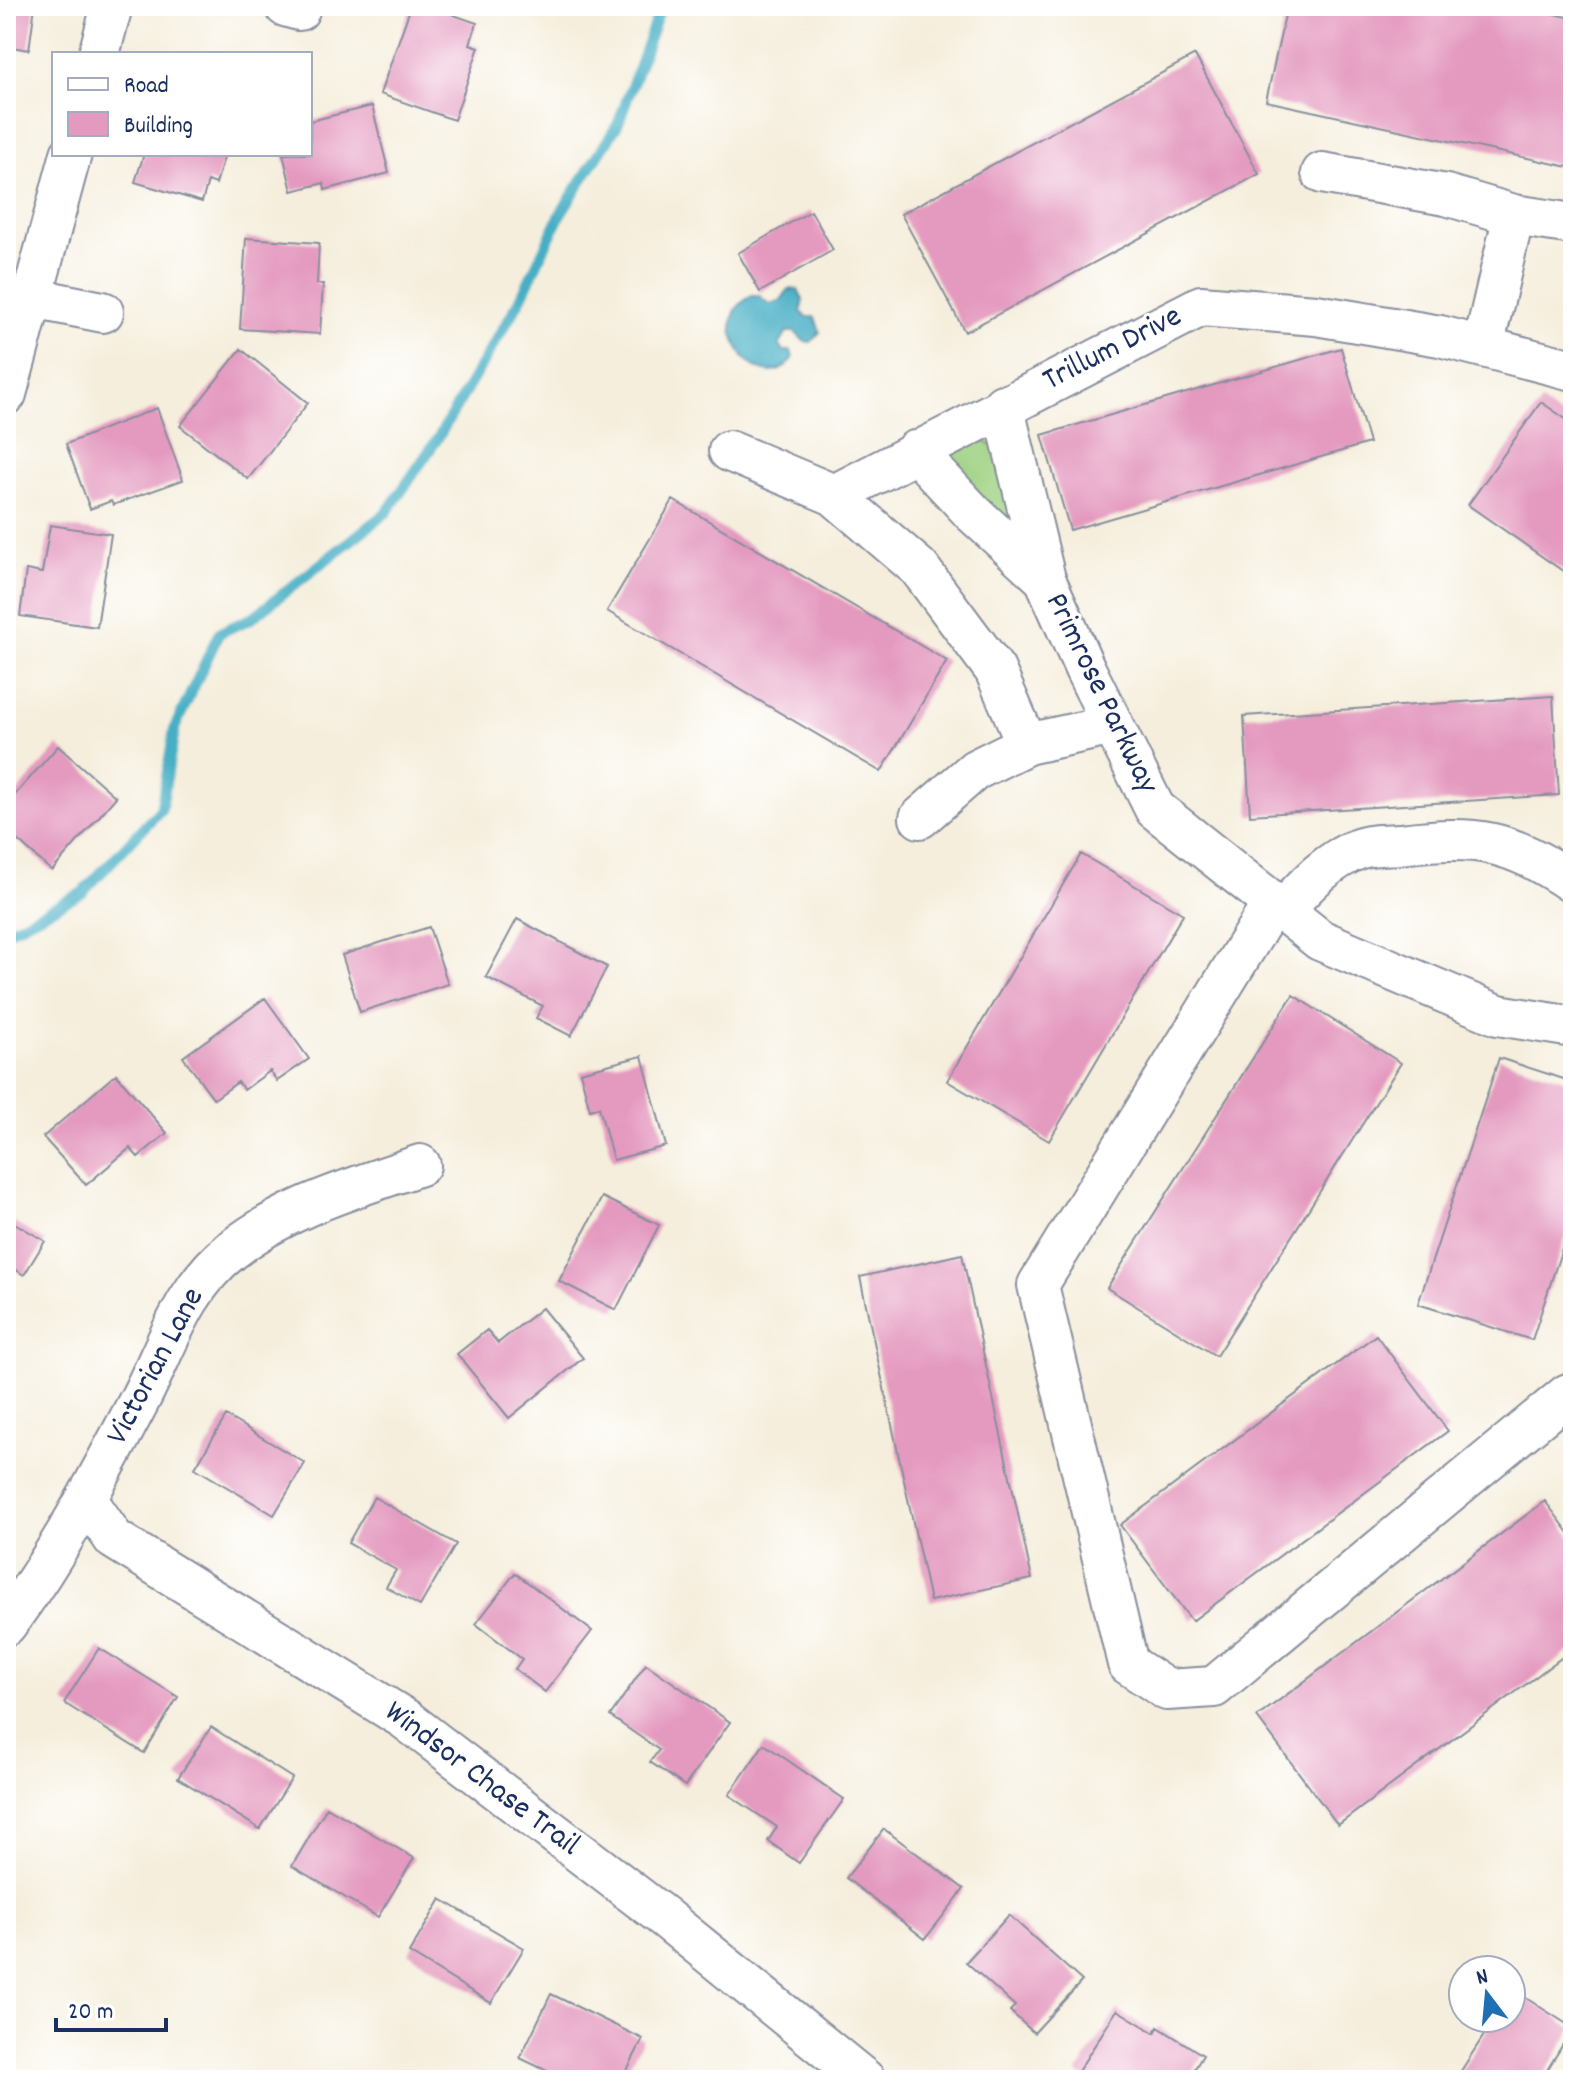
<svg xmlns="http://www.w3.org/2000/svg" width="1579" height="2086" font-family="Dekko,sans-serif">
  <rect width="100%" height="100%" fill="#fff"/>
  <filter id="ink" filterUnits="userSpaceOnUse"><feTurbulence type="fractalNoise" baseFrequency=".0125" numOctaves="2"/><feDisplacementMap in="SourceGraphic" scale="16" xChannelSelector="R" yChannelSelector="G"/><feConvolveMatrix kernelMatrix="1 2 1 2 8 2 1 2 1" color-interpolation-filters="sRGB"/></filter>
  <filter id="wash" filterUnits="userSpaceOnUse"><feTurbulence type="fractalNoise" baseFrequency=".006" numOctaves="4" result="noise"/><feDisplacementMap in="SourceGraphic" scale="32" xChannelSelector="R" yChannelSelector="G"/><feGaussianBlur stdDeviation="1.8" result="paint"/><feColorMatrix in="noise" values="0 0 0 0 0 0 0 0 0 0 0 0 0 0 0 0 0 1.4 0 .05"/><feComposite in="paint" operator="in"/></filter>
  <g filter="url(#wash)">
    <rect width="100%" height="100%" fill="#f5eedc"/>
    <path fill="#9dd080" stroke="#5c806f" stroke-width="2" d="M984,440L996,447L1028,545L948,464L952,452Z"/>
    <path fill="#46afc5" stroke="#306f92" stroke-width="2" d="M789,289L798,290L803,299L801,312L807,317H815L820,332L811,342L804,341L795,332H787L779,346L784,351H791L793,358C767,397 718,344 736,310C738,305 746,300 750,296H759L770,304L780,301Z"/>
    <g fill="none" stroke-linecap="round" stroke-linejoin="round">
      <path stroke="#46afc5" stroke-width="11" d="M6,932L82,893L161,809L175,727L219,633L252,618L387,512L436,441L519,302L561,213L618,124L661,6"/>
    </g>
    <g id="blocks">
      <path fill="#e49abf" d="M6,6H35L29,50L12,47L8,76Z
        M411,6H428L477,23L470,44L479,47L454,120L380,94Z
        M1287,6H1516L1573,18V168L1266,101Z
        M1195,55L1259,174L965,332L901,214Z
        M372,106L389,173L325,190L324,183L292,191L283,154H310V121Z
        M144,154H225L216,184L208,181L202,202L135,182Z
        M811,211L833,250L760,292L738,253Z
        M246,238L319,243L317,284H323L320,334L240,329Z
        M1341,348L1369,443L1070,530L1042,435Z
        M241,349L308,403L248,479L180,426Z
        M1541,402L1573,424V578L1468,505Z
        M157,408L183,480L113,505L111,501L90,509L66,444Z
        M673,500L947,661L881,772L607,611Z
        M50,525L111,534L97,627L20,616L26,570L42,573Z
        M1553,696L1559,795L1250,815L1244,716Z
        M58,746L116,797L52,871L6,830V805Z
        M1081,854L1183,914L1049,1141L947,1081Z
        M517,919L607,967L571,1036L536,1018L543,1006L486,977Z
        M429,927L448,984L360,1012L342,955Z
        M1293,995L1401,1063L1216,1356L1107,1288Z
        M265,998L309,1059L277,1081L270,1071L244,1090L238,1082L214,1099L183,1057Z
        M642,1056L666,1146L613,1160L599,1107L590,1110L580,1072Z
        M1499,1058L1573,1082V1215L1532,1340L1418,1304Z
        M116,1074L167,1133L138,1157L130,1148L86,1185L43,1137Z
        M602,1197L659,1225L616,1310L559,1281Z
        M6,1218L45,1241L24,1275L6,1264Z
        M962,1254L1032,1579L930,1601L860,1277Z
        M542,1308L583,1358L509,1418L457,1354L487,1330L498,1343Z
        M1376,1335L1448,1431L1192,1621L1120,1525Z
        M226,1416L305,1463L274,1515L195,1468Z
        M374,1497L456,1544L420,1606L386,1587L396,1570L348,1543Z
        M1545,1501L1573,1538V1649L1338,1825L1257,1717Z
        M515,1573L592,1631L545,1692L515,1669L522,1659L476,1624Z
        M99,1648L178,1697L144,1753L64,1703Z
        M646,1664L730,1722L685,1786L650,1762L659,1750L610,1716Z
        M211,1727L292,1778L260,1829L178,1778Z
        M764,1744L844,1799L799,1863L768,1841L777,1827L729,1795Z
        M327,1807L414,1858L378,1917L292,1866Z
        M884,1829L964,1889L925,1939L846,1878Z
        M441,1899L524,1948L491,2003L409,1953Z
        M1009,1915L1082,1981L1034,2033L1010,2011L1015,2006L966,1962Z
        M1518,1993L1573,2028L1541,2080H1468L1459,2074L1495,2018L1500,2021L1511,2018V2004Z
        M551,1994L643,2039L622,2080H566L520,2058Z
        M1117,2010L1155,2033L1158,2027L1203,2055L1188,2080H1088L1077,2073Z"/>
    </g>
  </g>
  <g filter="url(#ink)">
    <use href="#blocks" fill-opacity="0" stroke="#888e9d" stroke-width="2"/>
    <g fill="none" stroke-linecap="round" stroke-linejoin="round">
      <defs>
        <path id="minor" d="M285,6L299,10
          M99,54L112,6
          M1322,173L1446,195L1514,215
          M32,298L103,312
          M1483,347L1514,215L1573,224
          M6,394L71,154
          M1003,405L1045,579L1085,669L1155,809L1320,940L1498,1015L1573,1027
          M729,451L834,495L1201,306L1316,315L1440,336L1573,370
          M915,451L973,513L1045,579
          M834,495L919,568L995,670L1027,744L1113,725
          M920,818L975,770L1027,744
          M1273,903L1038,1285L1128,1664L1167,1690L1214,1687L1568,1394
          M1283,910C1305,886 1327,861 1358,849C1370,844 1387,845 1400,844C1478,835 1507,839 1573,883
          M87,1500L114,1539L405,1719L664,1917L865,2080
          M6,1625C59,1553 99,1477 140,1399C167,1347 183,1288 232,1250C287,1206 355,1188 420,1165"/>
      </defs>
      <use href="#minor" stroke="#888e9d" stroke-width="44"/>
      <use href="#minor" stroke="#fff" stroke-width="40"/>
    </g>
  </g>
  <g text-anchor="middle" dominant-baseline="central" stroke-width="6" stroke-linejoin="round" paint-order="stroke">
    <g font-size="32" fill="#1b2f5e" stroke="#fff">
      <text transform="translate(1113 350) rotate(-27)">Trillum Drive</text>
      <text transform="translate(1100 694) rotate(64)">Primrose Parkway</text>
      <text transform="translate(157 1367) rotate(-62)">Victorian Lane</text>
      <text transform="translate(481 1780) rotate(37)">Windsor Chase Trail</text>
    </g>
  </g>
  <rect width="1579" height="2086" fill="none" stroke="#fff" stroke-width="32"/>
  <rect x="52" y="52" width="260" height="104" fill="#ffffff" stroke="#a4acbf" stroke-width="2"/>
  <rect x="68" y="78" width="40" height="12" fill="#ffffff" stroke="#a4acbf" stroke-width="2"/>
  <text x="124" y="92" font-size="24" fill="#1b2f5e">Road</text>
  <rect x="68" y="112" width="40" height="24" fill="#e49abf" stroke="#a4acbf" stroke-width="2"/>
  <text x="124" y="132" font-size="24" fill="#1b2f5e">Building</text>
  <g transform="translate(1487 1994) rotate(344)"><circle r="38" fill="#ffffff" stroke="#a4acbf" stroke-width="2"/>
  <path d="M0-6L14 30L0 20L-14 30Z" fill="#1f6fb2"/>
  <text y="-12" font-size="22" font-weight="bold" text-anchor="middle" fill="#1b2f5e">N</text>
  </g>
  <path d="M56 2018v12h110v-12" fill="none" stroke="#1b2f5e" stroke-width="4"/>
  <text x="68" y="2018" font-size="24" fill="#1b2f5e" stroke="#ffffff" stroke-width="6" paint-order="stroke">20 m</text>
</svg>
